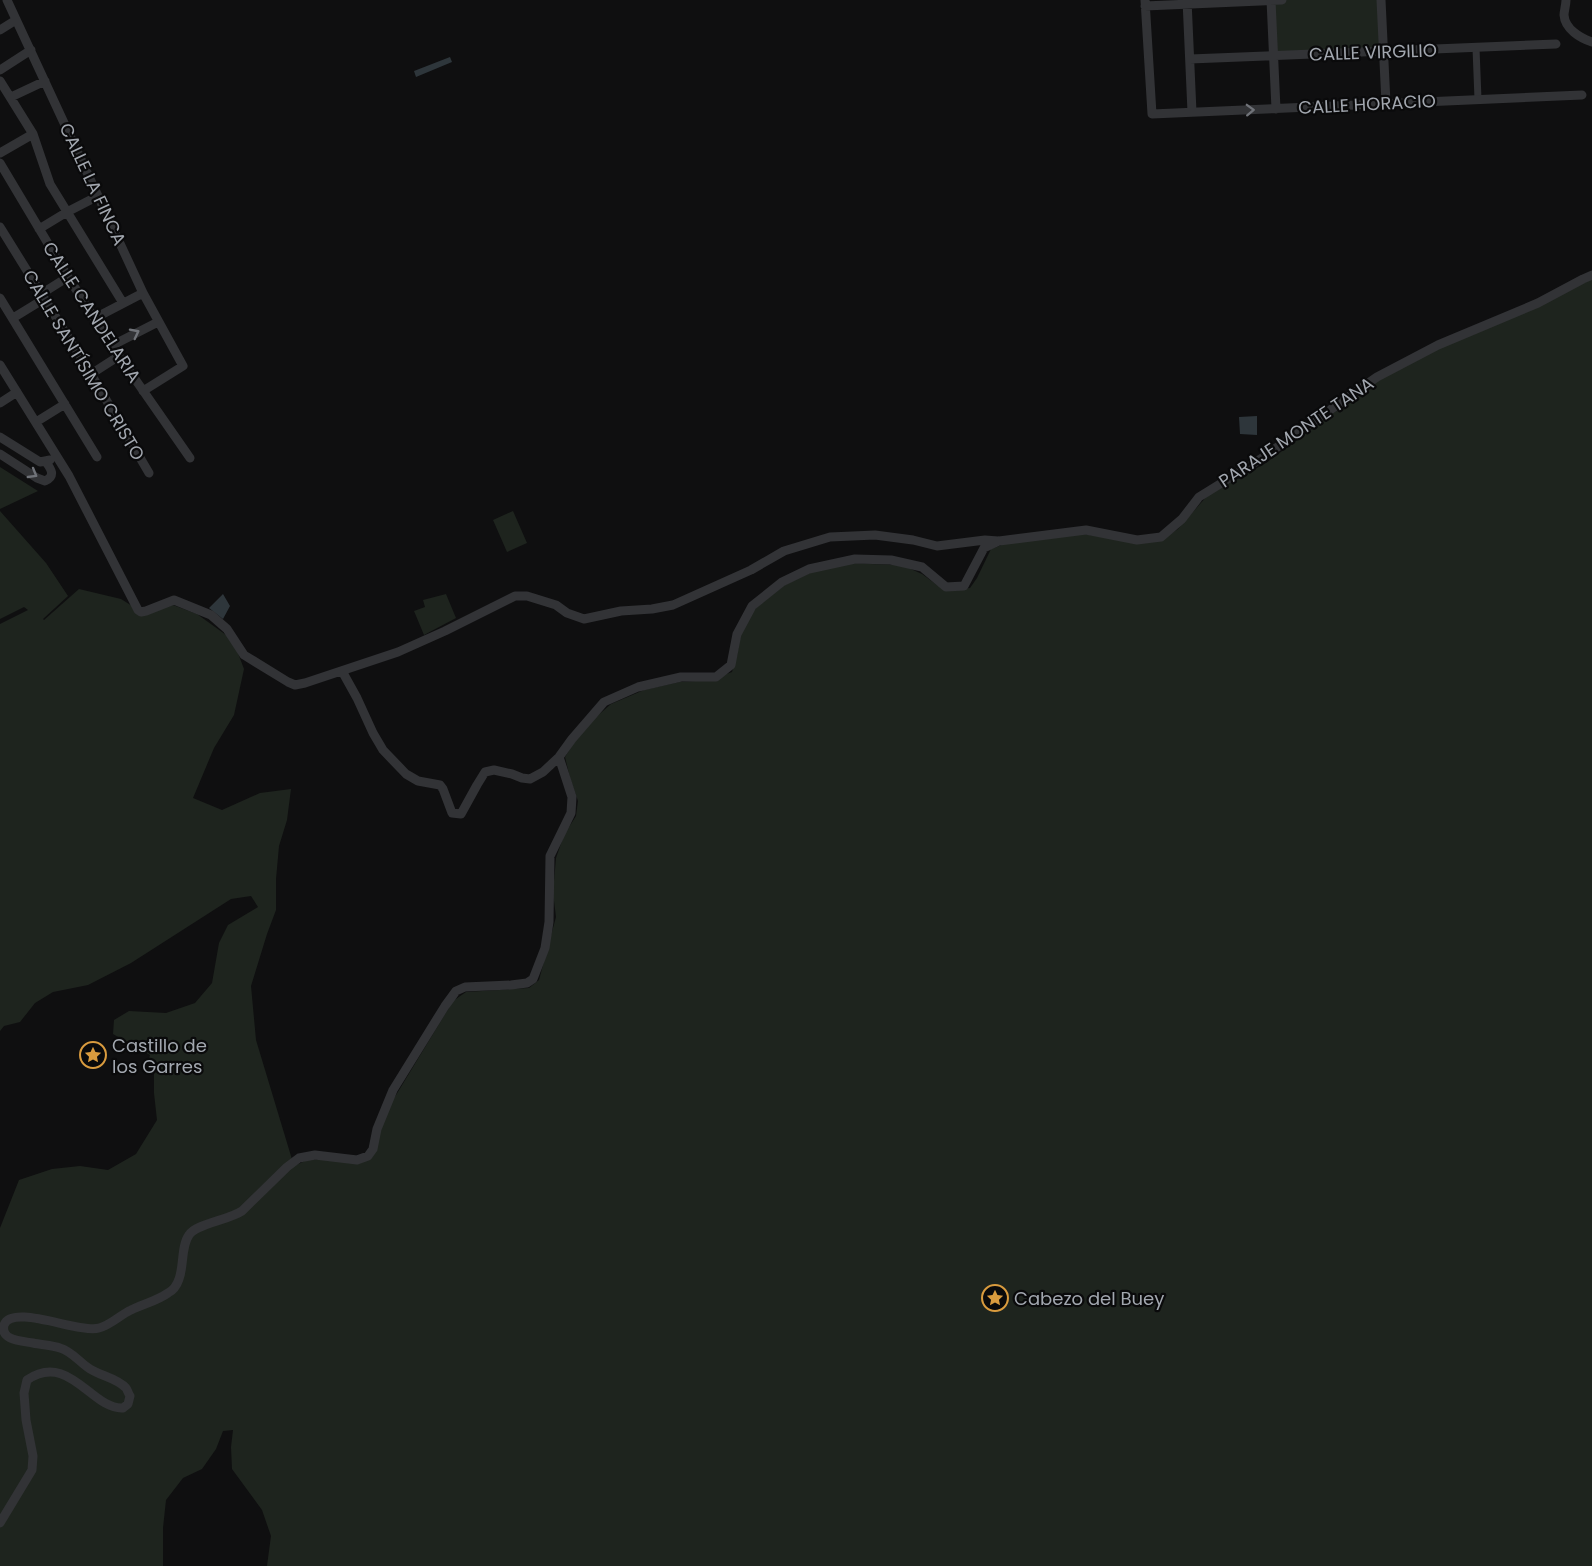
<svg xmlns="http://www.w3.org/2000/svg" width="1592" height="1566" font-family="Poppins,sans-serif">
  <rect width="100%" height="100%" fill="#0f0f10"/>
  <path fill="#1e241e" d="M1271,0H1381L1383,51L1273,56Z
    M1592,279V1566H267L271,1536L262,1510L232,1469L231,1447L233,1430L223,1431L216,1449L202,1469L183,1478L166,1500L163,1528V1566H0V1228L19,1180L52,1169L80,1166L108,1170L136,1154L157,1120L154,1093V1073L149,1059L150,1055L113,1034L114,1020L129,1011L166,1013L195,1003L212,983L219,943L228,925L258,907L251,896L231,899L131,963L88,985L53,992L35,1003L20,1022L4,1026L0,1031V624L28,610L24,607L0,619V511L46,563L68,596L43,619L44,620L79,589L121,599L145,614L173,605L197,614L233,640L244,669L234,715L214,748L193,798L222,810L260,793L291,789L287,820L279,846L276,879V910L267,934L251,986L256,1040L294,1166L307,1160L330,1159L364,1161L393,1100L453,1001L466,992L529,988L539,980L556,917L553,893L556,858L564,835L576,816L578,801L570,778L565,757L575,741L595,718L611,704L644,690L679,682L710,680L732,672L737,656L742,628L756,608L785,585L810,573L841,563L902,565L922,574L937,585L952,590L970,588L977,578L991,549L1007,543L1078,533L1137,543L1169,535L1178,529L1207,496L1266,463L1377,381L1424,355Z
    M0,467L38,491L0,509Z
    M513,511L527,543L507,552L493,520Z
    M446,594L456,618L424,635L414,611L425,607L423,600Z"/>
  <path fill="#2e363b" d="M450,57L452,62L416,77L414,71Z
    M1257,416V435L1240,434L1239,417Z
    M223,594L230,606L223,619L209,608Z"/>
  <g fill="none" stroke-linecap="round" stroke-linejoin="round">
    <path stroke="#323336" stroke-width="7" d="M1476,48L1478,99"/>
    <path stroke="#323336" stroke-width="9" d="M7,0L143,293L183,366L143,391
      M1145,0L1152,114L1582,95
      M1187,0L1192,112
      M1271,0L1276,109
      M1381,0L1386,103
      M1566,0C1566,5 1564,11 1564,15C1565,29 1580,38 1592,42
      M1145,6L1282,0
      M0,30L16,20
      M1190,59L1556,44
      M0,70L31,50
      M0,81L33,134L50,184L123,303
      M11,97L45,81
      M0,153L33,134
      M0,163L68,277L119,356L190,458
      M0,227L91,374L149,473
      M39,229L67,212L98,196
      M41,294L68,277
      M0,298L97,457
      M13,318L44,299
      M95,318L143,293
      M113,345L158,322
      M0,365L69,476L138,610L141,612L146,611L174,600L211,615L227,629L244,655L288,682L295,685L305,683L398,652L445,631L515,596H527L556,605L567,613L584,619L621,611L652,609L673,605L751,570L784,551L830,537L875,535L913,540L937,546L985,540L998,541
      M91,374L119,356
      M0,403L17,392
      M36,422L65,404
      M0,437L40,462L50,460
      M0,454L37,478L45,481C56,476 51,469 46,462
      M342,671L357,698L373,733L383,750L406,774L418,781L440,785L443,789L452,813L461,814L477,785L485,772L494,770L512,774L522,778L530,779L543,772L559,757L572,739L604,702L638,687L681,677H716L731,665L737,634L752,606L782,582L809,569L855,559L891,560L922,567L946,587L964,586L984,548L999,541L1086,530L1137,540L1161,537L1182,519L1199,497L1262,458L1377,377L1438,345L1538,303L1583,279L1592,275
      M0,1523L32,1470L33,1456L26,1420L24,1393L27,1380C69,1351 92,1410 123,1408L128,1404L130,1396C129,1395 127,1389 126,1388C117,1378 101,1376 90,1369C79,1362 73,1352 60,1348C52,1345 42,1345 33,1343C23,1341 0,1341 4,1325C12,1303 80,1334 99,1328C111,1325 120,1315 131,1310C143,1304 157,1301 168,1293C174,1290 177,1285 179,1279C184,1266 181,1246 189,1235C195,1224 229,1220 242,1211L287,1167L299,1158L315,1155L357,1160L368,1156L373,1149L377,1129L393,1090L445,1006L456,991L465,987L511,985L527,983L533,979L545,948L549,922L550,856L571,813L572,797L559,757"/>
  </g>
  <defs><path id="oneway-chevron" d="M-2-3.5L2.5 0L-2 3.5" fill="none" stroke-width="1.6" stroke-linecap="round" stroke-linejoin="round" transform="scale(1.5)"/></defs>
  <g stroke="#707379">
    <use href="#oneway-chevron" transform="translate(1250 110) rotate(-2)"/>
    <use href="#oneway-chevron" transform="translate(135 333) rotate(-27)"/>
    <use href="#oneway-chevron" transform="translate(33 474) rotate(30)"/>
  </g>
  <defs>
    <symbol id="sight-ring" viewBox="-11 -11 22 22"><circle r="9.5" fill="#0a0a0b" stroke="#d99b3e" stroke-width="1.5"/><path d="M0-6L1.8-2.2L6-1.7L2.9 1.2L3.7 5.4L0 3.3L-3.7 5.4L-2.9 1.2L-6-1.7L-1.8-2.2Z" fill="#d99b3e"/></symbol>
  </defs>
  <g fill-rule="evenodd">
    <use href="#sight-ring" x="78" y="1040" width="30" height="30"/>
    <use href="#sight-ring" x="980" y="1283" width="30" height="30"/>
  </g>
  <g text-anchor="middle" dominant-baseline="central" stroke-width="4.5" stroke-linejoin="round" paint-order="stroke">
    <g font-size="18" fill="#a2a7af" stroke="#0a0a0b">
      <text transform="translate(1373 52) rotate(-2)">CALLE VIRGILIO</text>
      <text transform="translate(1367 104) rotate(-3)">CALLE HORACIO</text>
      <text transform="translate(93 184) rotate(65)">CALLE LA FINCA</text>
      <text transform="translate(92 312) rotate(57)">CALLE CANDELARIA</text>
      <text transform="translate(84 365) rotate(59)">CALLE SANTÍSIMO CRISTO</text>
      <text transform="translate(1296 432) rotate(-34)">PARAJE MONTE TANA</text>
    </g>
    <g font-size="18" fill="#a2a7af" stroke="#0a0a0b" text-anchor="start">
      <text x="112" y="1045">Castillo de<tspan x="112" dy="21">los Garres</tspan></text>
      <text x="1014" y="1298">Cabezo del Buey</text>
    </g>
  </g>
</svg>
